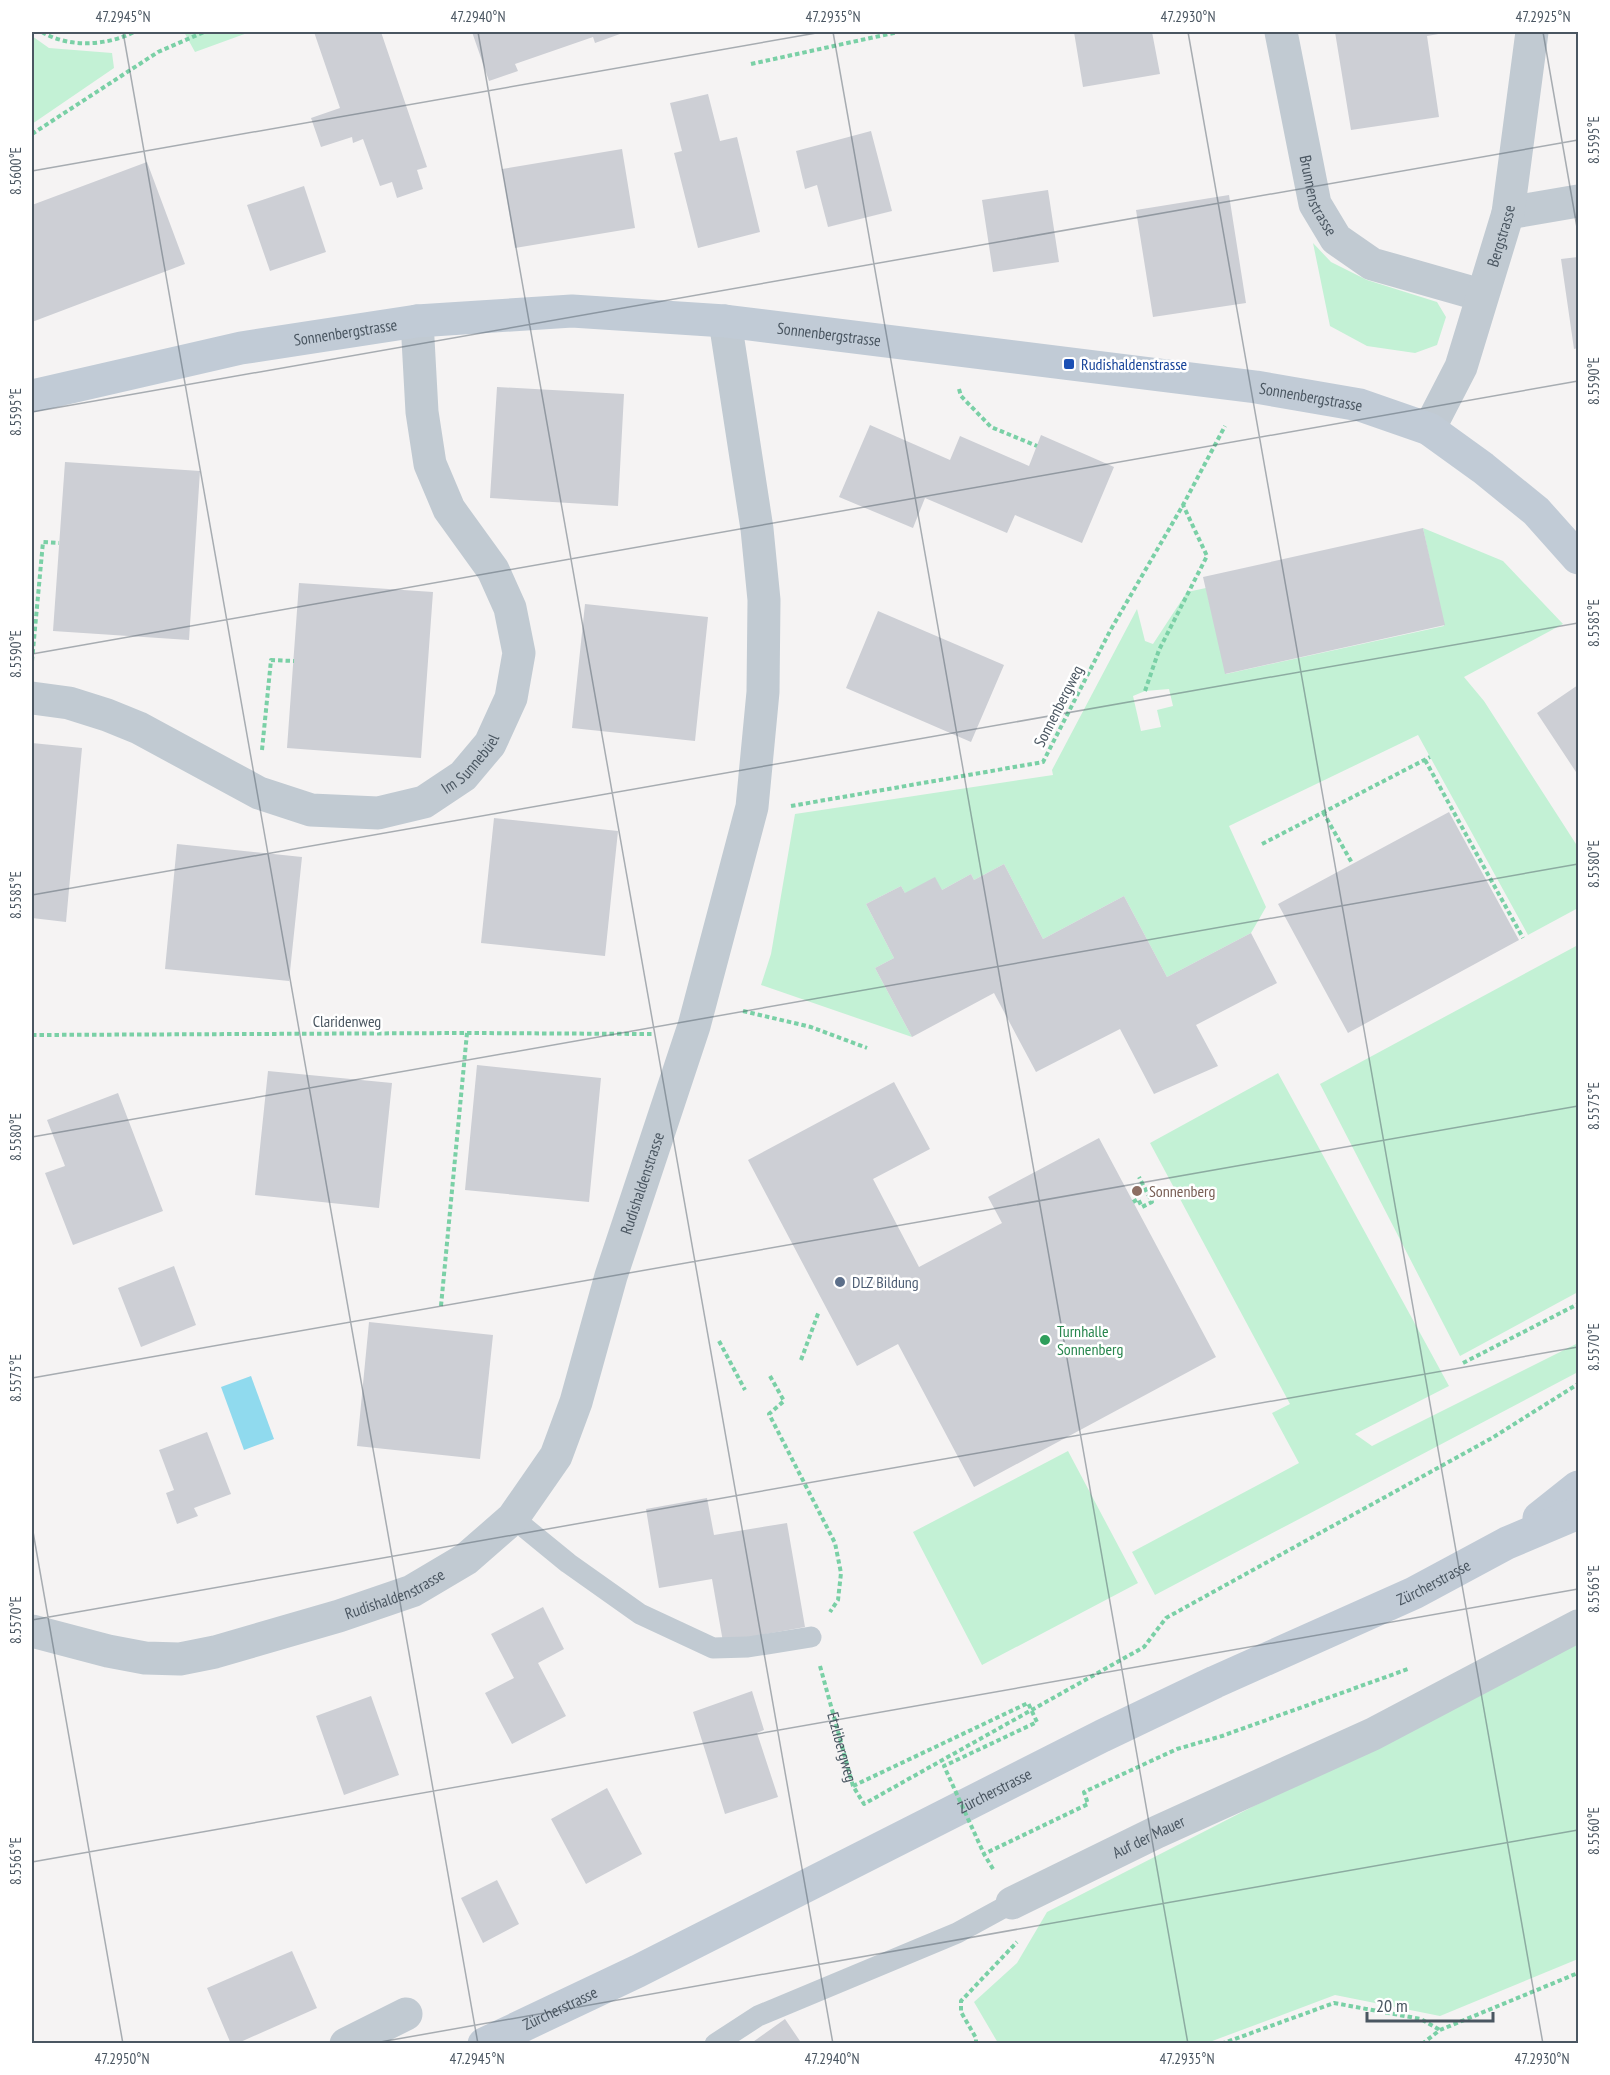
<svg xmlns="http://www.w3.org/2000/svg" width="1610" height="2075" font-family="'PT Sans Narrow',sans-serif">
  <rect width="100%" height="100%" fill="#f5f3f3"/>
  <path fill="#c3f1d5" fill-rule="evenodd" d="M184,32H250L195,52Z
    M32,36L49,48L112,53L114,68L32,124Z
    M1313,243L1331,262L1367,280L1437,302L1446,317L1437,345L1415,353L1367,346L1330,326Z
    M1423,528L1503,561L1563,624L1464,677L1484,701L1576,844L1578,843V908L1528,935L1418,735L1229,826L1266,907L1251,933L1167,977L1124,896L1043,939L1004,864L974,880L971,874L942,890L905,893L901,886L866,904L894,958L875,968L912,1037L761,985L771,954L795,814L1053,775L1052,770L1137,609L1145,641L1153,644L1187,592L1206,588L1226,674L1444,626ZM1169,689L1173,706L1157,710L1161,727L1141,731L1133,696L1145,691Z
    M1578,945V1292L1460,1356L1320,1084Z
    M1278,1073L1449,1386L1355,1434L1372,1446L1576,1344L1578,1350V1372L1155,1595L1132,1552L1299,1463L1272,1413L1290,1404L1150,1143Z
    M1068,1451L1138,1583L982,1665L913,1532Z
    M1578,1640V1959L1440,2016L1335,1995L1207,2043H998L974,2002L1017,1963L1047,1912Z"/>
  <path fill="#90daee" d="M251,1376L274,1439L244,1450L221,1387Z"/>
  <path fill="#cdcfd5" d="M314,32H381L427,167L417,170L423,189L397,198L392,182L380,186L363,139L353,143L352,137L321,147L311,118L340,108Z
    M472,32H620V34L595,43L593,37L515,64L518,71L489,81Z
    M1074,32H1152L1160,74L1083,87Z
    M1335,32H1450L1427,36L1439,117L1351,130Z
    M708,94L720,141L737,137L760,232L698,248L674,153L682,151L670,103Z
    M871,131L892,211L828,227L817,185L805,189L796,151Z
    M622,149L635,228L515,248L502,169Z
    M147,162L185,264L32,322V205Z
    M304,186L326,252L270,271L247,205Z
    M1048,190L1059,262L993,272L982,200Z
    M1229,195L1246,303L1153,317L1136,210Z
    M1578,257V348L1574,349L1561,259Z
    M497,387L624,394L618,506L490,498Z
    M870,425L950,460L960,436L1029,466L1041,435L1114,467L1082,543L1015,515L1007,533L925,498L913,528L839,497Z
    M65,462L200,471L189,640L53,631Z
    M1423,528L1445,625L1225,674L1203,577Z
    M299,583L433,592L421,758L287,748Z
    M585,604L708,617L695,741L572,728Z
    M878,611L1004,665L971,742L846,688Z
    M1578,685V775L1537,713Z
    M32,743L82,748L66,922L32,918Z
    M1449,812L1519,940L1348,1033L1278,904Z
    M494,818L618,831L605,956L481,943Z
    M177,844L302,857L289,981L165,969Z
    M1004,864L1043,939L1124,896L1167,977L1251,933L1277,983L1196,1025L1218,1066L1154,1094L1120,1029L1036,1072L994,993L912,1037L875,968L894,958L866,904L901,886L905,893L935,877L942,890L971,874L974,880Z
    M477,1065L601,1078L589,1202L465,1190Z
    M268,1071L392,1083L379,1208L255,1195Z
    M894,1082L930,1149L873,1179L919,1267L1002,1223L988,1197L1099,1138L1216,1357L974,1487L898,1344L857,1366L748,1160Z
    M118,1093L163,1211L73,1245L45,1173L65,1166L47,1120Z
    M174,1266L196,1325L141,1347L118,1288Z
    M369,1322L493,1335L480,1459L357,1446Z
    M207,1432L231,1494L194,1508L198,1516L177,1524L166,1493L174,1490L159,1450Z
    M707,1498L714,1535L787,1523L805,1627L723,1642L712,1579L659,1588L646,1509Z
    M543,1607L564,1649L538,1663L566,1716L512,1744L485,1693L514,1678L491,1634Z
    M752,1691L764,1730L757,1733L778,1797L725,1814L693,1712Z
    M371,1696L399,1775L344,1795L316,1716Z
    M607,1788L642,1854L586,1884L551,1819Z
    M497,1880L519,1924L483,1943L461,1898Z
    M292,1951L317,2008L236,2044H231L207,1988Z
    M785,2019L802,2044H750Z"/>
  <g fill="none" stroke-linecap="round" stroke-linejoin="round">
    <g stroke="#7ad0a6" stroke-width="4" stroke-dasharray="4.5 3" stroke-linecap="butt">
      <path d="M42,32C69,48 106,46 134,32"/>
      <path d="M751,64L898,32"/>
      <path d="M32,134L158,52L204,32"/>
      <path d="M959,389L961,396L991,427L1037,446"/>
      <path d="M32,661L43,542L59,543"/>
      <path d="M1145,691L1159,650L1207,556L1183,505"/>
      <path d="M262,750L271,660L294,661"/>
      <path d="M1425,760L1523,938"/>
      <path d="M791,806L1043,762L1110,631L1183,505L1225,426"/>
      <path d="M1323,812L1352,863"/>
      <path d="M1262,844L1430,757"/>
      <path d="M743,1011L811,1027L867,1048"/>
      <path d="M32,1035L467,1033L652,1034"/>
      <path d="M1133,1202L1138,1199L1142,1207L1152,1202L1139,1177"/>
      <path d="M441,1306L467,1033"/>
      <path d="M719,1341L745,1390"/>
      <path d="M801,1360L819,1311"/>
      <path d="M1463,1363L1578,1304"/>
      <path d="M770,1376L784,1401L769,1414L835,1543L841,1573L838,1600L830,1612"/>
      <path id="s1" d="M820,1666L853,1786L864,1804L1144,1647L1166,1618L1492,1438L1578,1384"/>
      <path d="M993,1869L984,1854L1088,1804L1084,1792L1177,1749L1222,1736L1408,1669"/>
      <path d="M976,2044V2038L961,2012V2001L1017,1942"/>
      <path d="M1221,2044L1334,2003L1421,2019L1440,2030"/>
      <path d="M1422,2044L1440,2030L1578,1973"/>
    </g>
    <path stroke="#c1cad2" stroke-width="21" d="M513,1518L568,1563L640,1614L713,1648L748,1647L811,1637
      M715,2044L758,2016L957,1933L1012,1903"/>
    <g stroke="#c1cad2" stroke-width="33">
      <path id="s2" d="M1281,32L1315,204L1336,239L1372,264L1481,295"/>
      <path d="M1508,213L1578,201"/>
      <path id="s3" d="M1429,429L1461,367L1508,213L1532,32"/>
      <path id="s4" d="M32,698L69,703L107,715L139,728L259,793L311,810L378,813L424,802L463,776L490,744L511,698L519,653L510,608L493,570L449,509L430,464L422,412L417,321"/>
      <path id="s5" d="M32,1631L108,1651L145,1658L180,1659L215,1652L339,1616L412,1591L466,1559L513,1518L556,1456L576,1402L611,1276L694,1026L752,807L763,692L764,600L757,529L725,321"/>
      <path id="s6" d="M1012,1903L1157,1832L1373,1734L1578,1626"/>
      <path d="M346,2044L406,2014"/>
    </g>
    <g stroke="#c1cbd6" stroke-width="33">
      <path id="s7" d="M32,396L241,348L417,321L572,311L725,321L1256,387L1360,405L1429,429L1483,468L1536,511L1578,558"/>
      <path d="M1539,1518L1578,1487"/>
      <path id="s8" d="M484,2044L638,1971L1102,1736L1215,1682L1414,1593L1507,1543L1578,1513"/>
    </g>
    <path stroke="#7ad0a6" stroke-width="4" stroke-dasharray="4.5 3" stroke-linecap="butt" d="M853,1786L1028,1703L1037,1722L944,1766L984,1854"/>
  </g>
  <path fill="none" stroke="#4a5661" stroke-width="1.5" stroke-opacity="0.45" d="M123,32L478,2044M478,32L833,2044M833,32L1188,2044M1188,32L1543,2044M1543,32L1578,233M32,171L822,32M32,412L1578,140M32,654L1578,381M32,895L1578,623M32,1137L1578,864M32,1378L1578,1106M32,1526L123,2044M32,1620L1578,1347M32,1862L1578,1589M369,2044L1578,1830"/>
  <rect fill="#1a4fb4" stroke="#fff" stroke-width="2" x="1063" y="358" width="12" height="12" rx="3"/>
  <circle fill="#8d6e63" stroke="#fff" stroke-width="2" cx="1137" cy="1191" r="6"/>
  <circle fill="#5c6f8a" stroke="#fff" stroke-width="2" cx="840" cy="1282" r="6"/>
  <circle fill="#2e9e5b" stroke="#fff" stroke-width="2" cx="1045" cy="1340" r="6"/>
  <g text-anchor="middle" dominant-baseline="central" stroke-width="5" stroke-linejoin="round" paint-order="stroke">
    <g font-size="16" fill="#4a5661" stroke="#fff">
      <text stroke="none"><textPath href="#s2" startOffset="168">Brunnenstrasse</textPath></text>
      <text stroke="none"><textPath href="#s3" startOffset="207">Bergstrasse</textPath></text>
      <text stroke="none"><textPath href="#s7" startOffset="320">Sonnenbergstrasse</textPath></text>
      <text stroke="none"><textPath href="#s7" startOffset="806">Sonnenbergstrasse</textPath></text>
      <text stroke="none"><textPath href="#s7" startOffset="1292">Sonnenbergstrasse</textPath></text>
      <text transform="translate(1058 706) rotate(-63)">Sonnenbergweg</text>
      <text stroke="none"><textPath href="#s4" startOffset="478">Im Sunnebüel</textPath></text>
      <text x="347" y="1021">Claridenweg</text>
      <text stroke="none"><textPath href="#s5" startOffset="880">Rudishaldenstrasse</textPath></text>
      <text stroke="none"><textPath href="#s8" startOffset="1056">Zürcherstrasse</textPath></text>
      <text stroke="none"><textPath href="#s5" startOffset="376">Rudishaldenstrasse</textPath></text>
      <text stroke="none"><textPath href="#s1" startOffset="84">Etzlibergweg</textPath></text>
      <text stroke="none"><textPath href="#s8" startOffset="570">Zürcherstrasse</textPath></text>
      <text stroke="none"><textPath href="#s6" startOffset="152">Auf der Mauer</textPath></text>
      <text stroke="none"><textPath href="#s8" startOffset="84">Zürcherstrasse</textPath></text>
    </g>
    <g font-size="16" fill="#164399" stroke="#fff" text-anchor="start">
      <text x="1081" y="364">Rudishaldenstrasse</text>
    </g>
    <g font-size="16" fill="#785e54" stroke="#fff" text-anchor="start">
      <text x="1149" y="1191">Sonnenberg</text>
    </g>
    <g font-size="16" fill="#4e5e75" stroke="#fff" text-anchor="start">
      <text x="852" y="1282">DLZ Bildung</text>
    </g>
    <g font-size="16" fill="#27864d" stroke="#fff" text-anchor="start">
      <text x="1057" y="1331">Turnhalle<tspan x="1057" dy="18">Sonnenberg</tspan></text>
    </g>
  </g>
  <rect width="1610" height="2075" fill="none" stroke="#ffffff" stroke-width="66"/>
  <path d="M1367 2012v9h126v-9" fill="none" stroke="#4a5661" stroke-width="3"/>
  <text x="1376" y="2012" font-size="18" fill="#4a5661" stroke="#ffffff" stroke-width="4.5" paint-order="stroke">20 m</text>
  <rect x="33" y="33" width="1544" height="2009" fill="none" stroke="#4a5661" stroke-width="2"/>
  <g font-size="15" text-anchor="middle" fill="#4a5661">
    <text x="123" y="22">47.2945°N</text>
    <text x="478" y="22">47.2940°N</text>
    <text x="833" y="22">47.2935°N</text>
    <text x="1188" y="22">47.2930°N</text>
    <text x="1543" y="22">47.2925°N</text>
    <text transform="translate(1594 140) rotate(-90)" y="5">8.5595°E</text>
    <text transform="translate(16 171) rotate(-90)" y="5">8.5600°E</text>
    <text transform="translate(1594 381) rotate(-90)" y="5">8.5590°E</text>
    <text transform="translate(16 412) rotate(-90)" y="5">8.5595°E</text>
    <text transform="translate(1594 623) rotate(-90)" y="5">8.5585°E</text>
    <text transform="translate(16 654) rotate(-90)" y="5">8.5590°E</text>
    <text transform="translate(1594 864) rotate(-90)" y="5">8.5580°E</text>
    <text transform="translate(16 895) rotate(-90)" y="5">8.5585°E</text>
    <text transform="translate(1594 1106) rotate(-90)" y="5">8.5575°E</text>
    <text transform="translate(16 1137) rotate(-90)" y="5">8.5580°E</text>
    <text transform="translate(1594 1347) rotate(-90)" y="5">8.5570°E</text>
    <text transform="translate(16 1378) rotate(-90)" y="5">8.5575°E</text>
    <text transform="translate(1594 1589) rotate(-90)" y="5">8.5565°E</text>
    <text transform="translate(16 1620) rotate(-90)" y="5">8.5570°E</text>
    <text transform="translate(1594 1831) rotate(-90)" y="5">8.5560°E</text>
    <text transform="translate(16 1861) rotate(-90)" y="5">8.5565°E</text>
    <text x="122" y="2064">47.2950°N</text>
    <text x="477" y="2064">47.2945°N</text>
    <text x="832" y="2064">47.2940°N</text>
    <text x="1187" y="2064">47.2935°N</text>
    <text x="1542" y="2064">47.2930°N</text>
  </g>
</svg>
